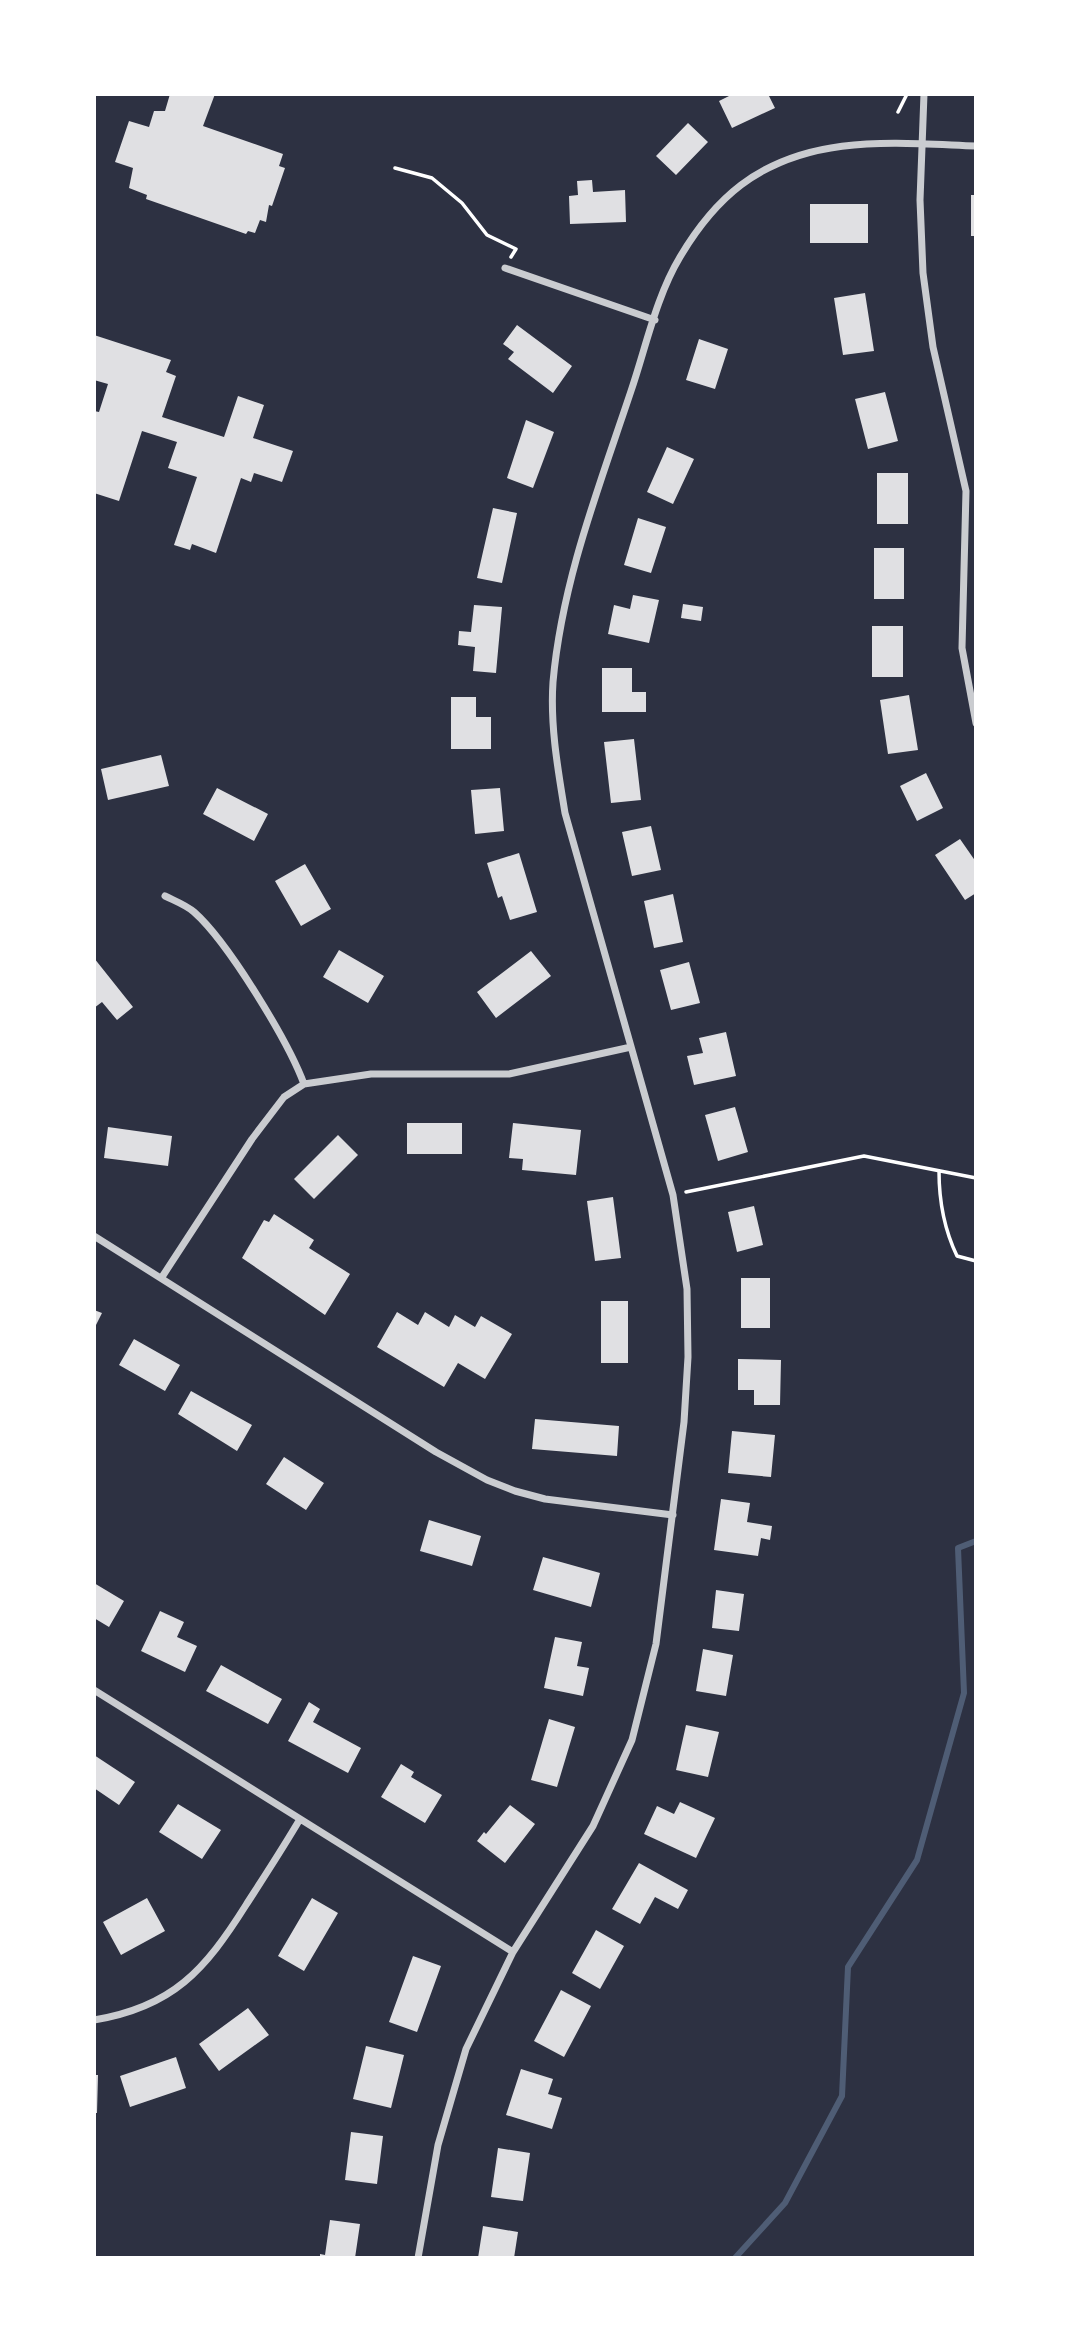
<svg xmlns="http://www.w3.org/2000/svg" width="1070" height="2352" font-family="'Titillium Web',sans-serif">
  <rect width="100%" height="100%" fill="#2d3142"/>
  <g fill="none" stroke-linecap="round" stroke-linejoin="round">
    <path stroke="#4f5d75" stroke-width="6" d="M735,2258L785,2203L842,2096L848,1967L917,1860L964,1693L958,1548L976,1541"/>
  </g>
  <path fill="#e0e0e3" d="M170,94H215L203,126L283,154L279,166L285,168L272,206L269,205L266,222L260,220L255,233L248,231L246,234L146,199L147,195L129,188L133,168L115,162L129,121L149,127L154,111H165Z
    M733,94H768L775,108L732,128L719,101Z
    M688,123L708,142L676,175L656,156Z
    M592,180L593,192L625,190L626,222L570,224L569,196L578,195L577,181Z
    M971,195H976V236H971Z
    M810,204H868V243H810Z
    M865,293L874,351L843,355L834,298Z
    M517,325L572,366L553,393L508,359L514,352L503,344Z
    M94,335L171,360L166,372L176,376L162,417L224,437L238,396L264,405L253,438L293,451L282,482L254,473L251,482L241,478L216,553L192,544L190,550L174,545L197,477L168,468L177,442L142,431L119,501L94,493V411L99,412L108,384L94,380Z
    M699,339L728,349L715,389L686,380Z
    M885,392L898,441L868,449L855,399Z
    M526,420L554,432L533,488L507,478Z
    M667,447L694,459L673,504L647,492Z
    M877,473H908V524H877Z
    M493,508L517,513L502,583L477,578Z
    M638,518L666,527L651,573L624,565Z
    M874,548H904V599H874Z
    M633,595L659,600L649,643L608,634L614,605L630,609Z
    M683,604L703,607L701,621L681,618Z
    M474,605L502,607L496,673L473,671L475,647L458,645L459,631L471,632Z
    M872,626H903V677H872Z
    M602,668H632V692H646V712H602Z
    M909,695L918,750L888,754L880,700Z
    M451,697H476V717H491V749H451Z
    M634,739L641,800L611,803L604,742Z
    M161,755L169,786L108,800L101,769Z
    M926,773L943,808L917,821L900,786Z
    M217,788L268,814L254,841L203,814Z
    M500,788L504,831L475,834L471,790Z
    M651,826L661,870L632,876L622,832Z
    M960,839L976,862V893L965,900L935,855Z
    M519,853L537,912L510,920L502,896L498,898L487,863Z
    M305,864L331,909L301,926L275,881Z
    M673,894L683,942L654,948L644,901Z
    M339,950L384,976L368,1003L323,977Z
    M531,951L551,976L496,1018L477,992Z
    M94,958L133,1007L117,1020L102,1002L94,1008Z
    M689,962L700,1003L671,1010L660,970Z
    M726,1032L736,1076L694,1085L687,1056L703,1053L699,1038Z
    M735,1107L748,1152L718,1161L705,1115Z
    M407,1123H462V1154H407Z
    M513,1123L581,1130L576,1175L522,1170L523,1159L509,1158Z
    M108,1127L172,1136L168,1166L104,1158Z
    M338,1135L358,1155L314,1199L294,1179Z
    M613,1197L621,1258L595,1261L587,1201Z
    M754,1206L763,1245L737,1252L728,1212Z
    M274,1214L314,1240L309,1248L350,1274L325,1315L242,1258L264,1220L269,1222Z
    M741,1278H770V1328H741Z
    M601,1301H628V1363H601Z
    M94,1310L102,1313L94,1329Z
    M397,1312L418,1325L425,1312L449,1327L455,1315L475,1327L481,1316L512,1334L485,1379L458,1363L444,1387L377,1347Z
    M134,1339L180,1365L165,1391L119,1365Z
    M738,1359L781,1360L780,1405H754V1390H738Z
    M191,1391L252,1425L237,1451L178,1414Z
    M535,1419L619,1426L617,1456L532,1449Z
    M732,1431L775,1435L771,1477L728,1473Z
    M284,1457L324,1483L306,1510L266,1484Z
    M721,1499L750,1503L747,1522L772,1526L770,1540L761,1538L758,1556L714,1550Z
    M429,1520L481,1536L472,1566L420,1551Z
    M543,1557L600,1573L591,1607L533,1590Z
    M94,1583L124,1601L109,1627L94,1618Z
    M716,1590L744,1594L739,1631L712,1628Z
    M160,1611L184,1622L177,1637L197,1646L185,1672L141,1651Z
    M555,1637L582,1642L577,1666L589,1668L583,1696L544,1688Z
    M703,1649L733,1655L726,1696L696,1691Z
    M221,1665L282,1699L268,1724L206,1691Z
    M309,1702L320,1709L313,1722L361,1748L348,1773L288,1741Z
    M549,1719L575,1727L557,1787L531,1780Z
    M686,1725L719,1732L708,1777L676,1770Z
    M94,1755L135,1782L119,1805L94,1788Z
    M401,1764L414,1772L411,1777L442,1795L425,1823L381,1797Z
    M680,1802L715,1818L696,1858L644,1834L657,1806L674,1814Z
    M178,1804L221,1830L202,1859L159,1832Z
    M510,1805L535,1824L505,1863L477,1841L484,1832L486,1834Z
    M639,1863L688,1890L678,1909L655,1897L640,1924L612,1909Z
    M147,1898L165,1931L121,1955L103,1922Z
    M312,1898L338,1913L304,1971L278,1956Z
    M596,1930L624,1946L600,1989L572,1973Z
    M413,1956L441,1966L417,2032L389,2022Z
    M561,1990L591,2006L564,2057L534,2041Z
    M248,2008L269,2035L219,2071L199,2044Z
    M366,2046L404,2055L391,2108L353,2099Z
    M176,2057L186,2088L130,2107L120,2076Z
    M521,2069L553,2079L548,2094L562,2098L552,2129L506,2115Z
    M94,2075H98L97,2113H94Z
    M351,2132L383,2136L377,2184L345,2180Z
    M498,2148L530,2153L523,2201L491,2197Z
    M330,2220L360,2224L355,2258H320V2254L325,2255Z
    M483,2226L518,2232L514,2258H478Z"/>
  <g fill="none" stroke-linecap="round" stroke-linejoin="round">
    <path stroke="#fff" stroke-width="3.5" d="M898,112L907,94
      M395,168L432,178L462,203L487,235L516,249L511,257
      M939,1171C939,1201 944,1229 957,1256L976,1261
      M686,1192L864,1156L976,1178"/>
    <path stroke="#caccd0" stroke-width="7" d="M924,94L920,200L923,273L933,347L966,491L962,648L976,723
      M505,268L655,320
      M165,896C175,901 186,905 194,912C228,942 288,1041 304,1084
      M94,1236L436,1452L487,1480L515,1491L545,1499L673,1515
      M162,1277L252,1139L284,1097L304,1084L371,1074H509L631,1047
      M94,1690L513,1952
      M94,2020C173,2007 205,1970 246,1905C264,1877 283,1848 300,1819
      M418,2258L438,2145L466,2049L513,1952L593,1826L632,1740L656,1644L684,1422L688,1357L687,1289L673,1195L565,813C558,770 550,726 553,682C562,581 599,487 631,391C646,347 656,297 680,257C696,230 716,204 741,185C810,133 895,143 976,146"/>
  </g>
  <rect width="1070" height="2352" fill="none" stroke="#ffffff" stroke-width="192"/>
</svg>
